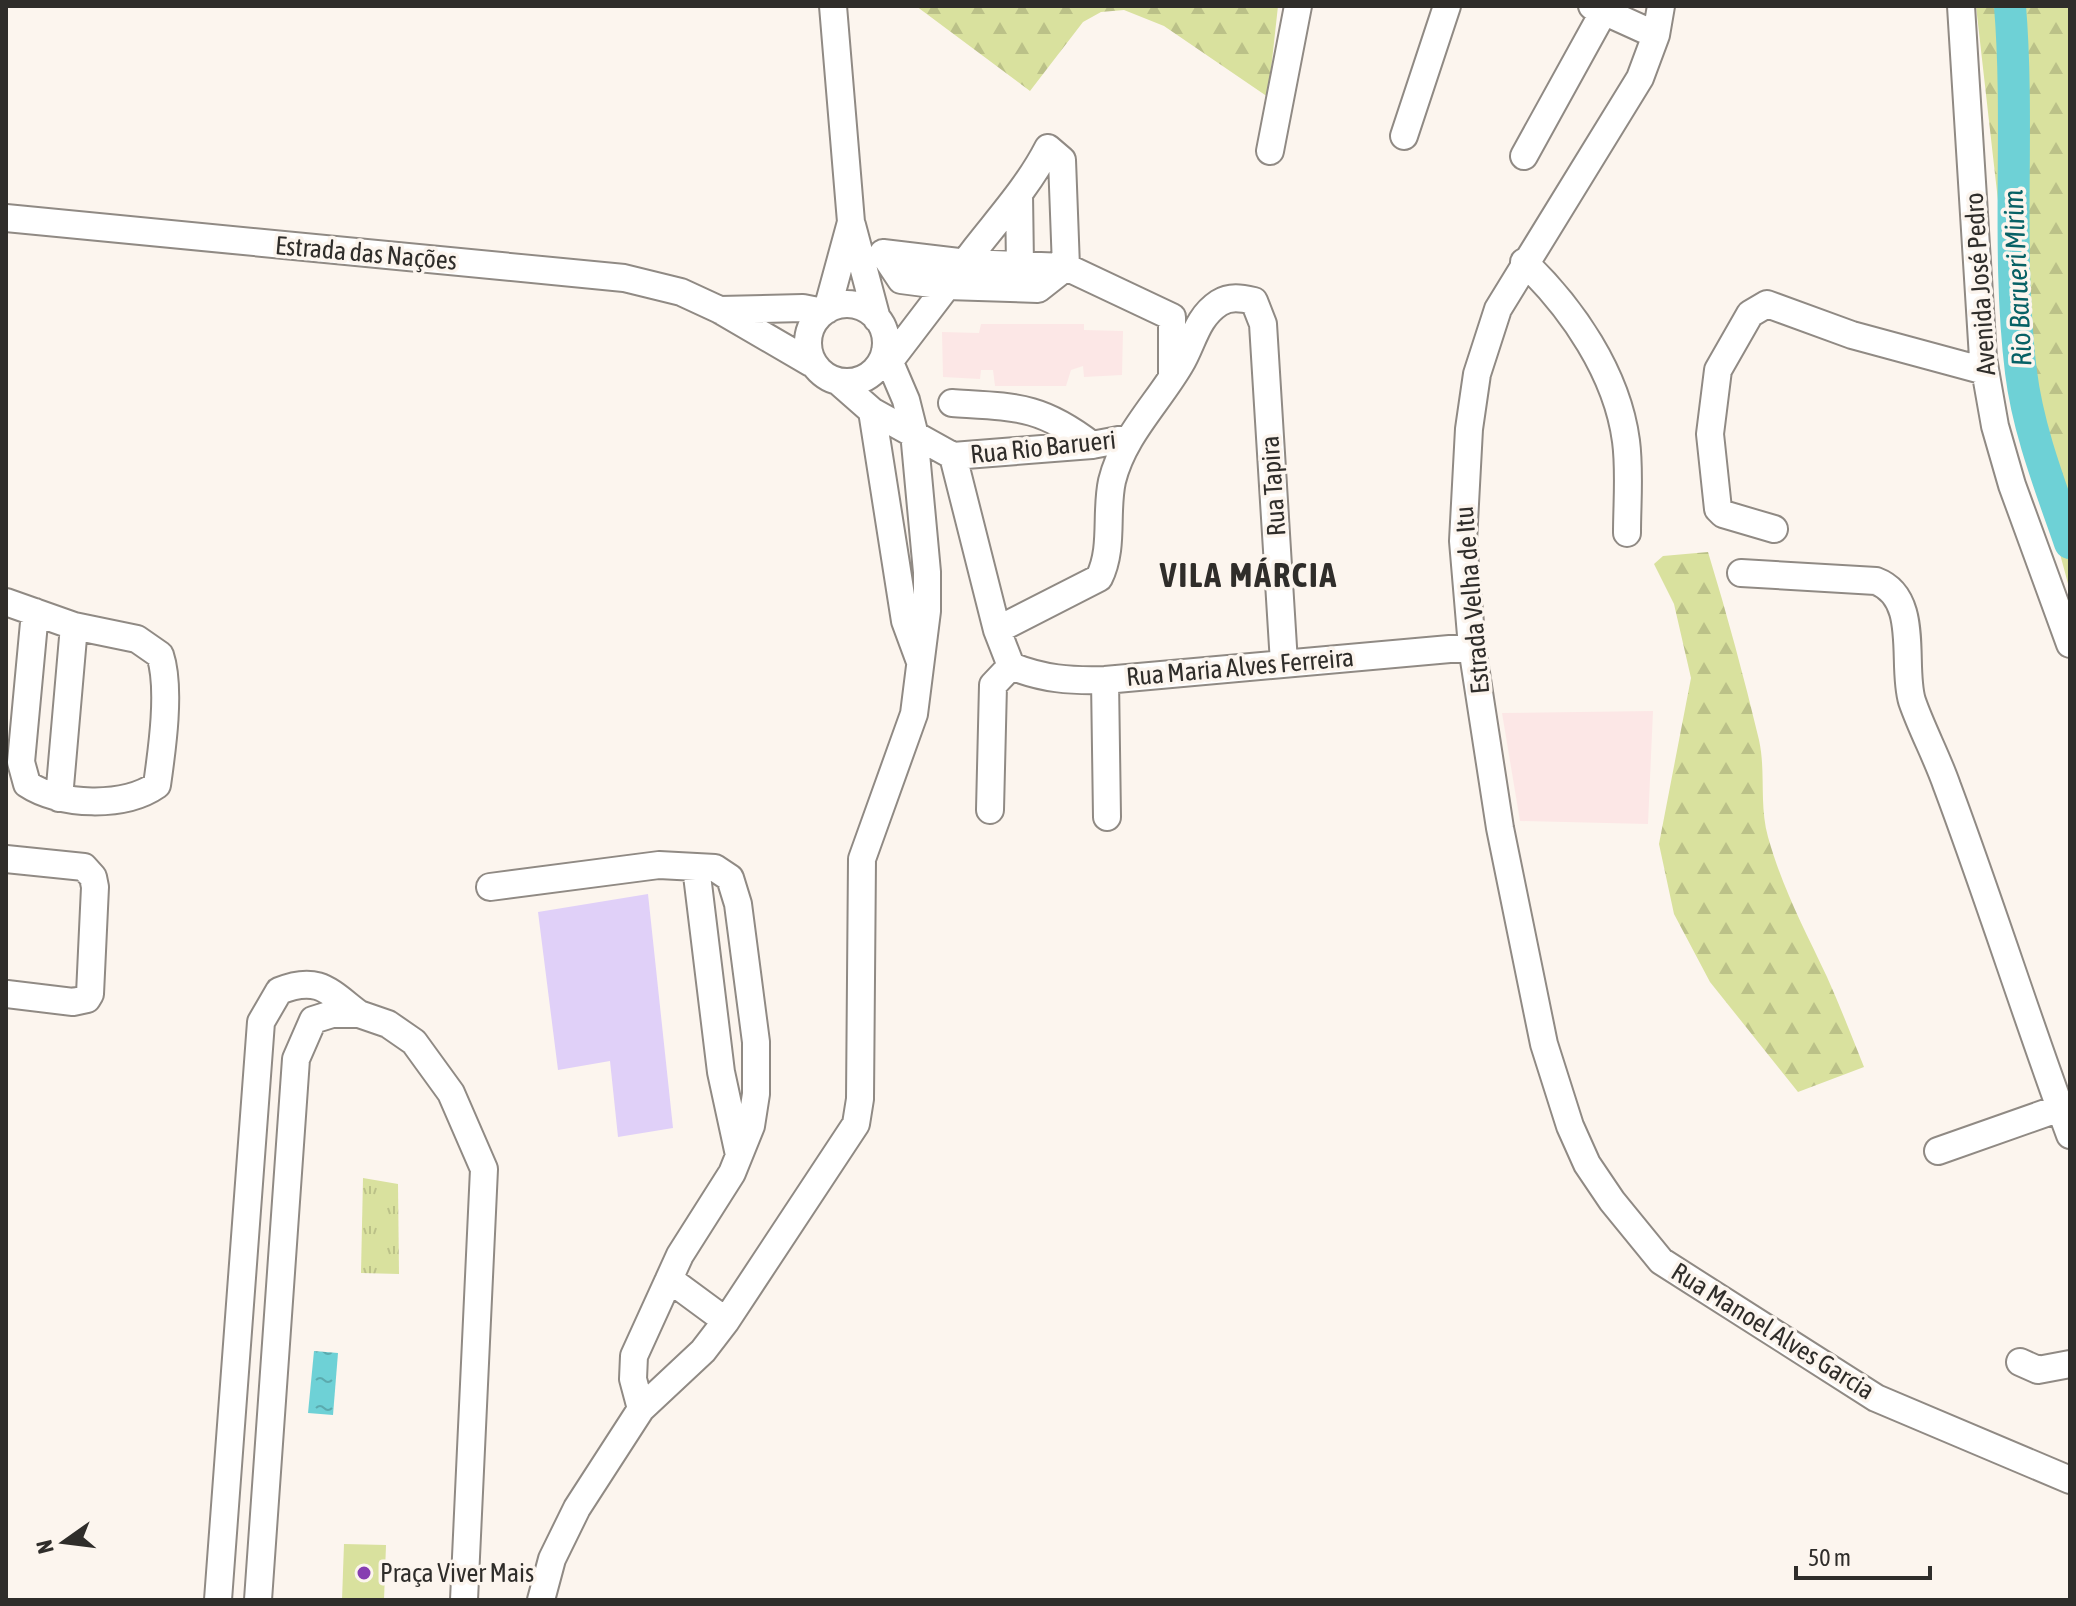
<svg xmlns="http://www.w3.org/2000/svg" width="2076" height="1606" font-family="'Asap Condensed',sans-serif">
  <defs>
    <pattern id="forest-firs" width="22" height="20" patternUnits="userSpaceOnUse" patternTransform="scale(2)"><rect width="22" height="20" fill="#d9e19e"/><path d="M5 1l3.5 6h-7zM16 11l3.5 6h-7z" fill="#bbc188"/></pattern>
    <pattern id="park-tufts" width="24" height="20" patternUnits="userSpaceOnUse" patternTransform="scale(2)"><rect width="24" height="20" fill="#d9e19e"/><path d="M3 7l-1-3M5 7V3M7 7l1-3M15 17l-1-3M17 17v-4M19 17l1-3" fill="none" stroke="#bbc188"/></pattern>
    <pattern id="water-ripples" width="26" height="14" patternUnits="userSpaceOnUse" patternTransform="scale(2)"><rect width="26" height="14" fill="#6ed1d6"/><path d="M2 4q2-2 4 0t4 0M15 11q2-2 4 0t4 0" fill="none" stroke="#5baaae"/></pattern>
  </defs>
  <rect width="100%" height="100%" fill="#fcf5ee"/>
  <path fill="#fce7e6" d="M981,324H1084V330L1123,331L1122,375L1084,377L1083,366L1071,370L1066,386H995L993,370H981L980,379L943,377L942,332L979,333Z
    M1653,711L1648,824L1520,821L1502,713Z"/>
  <path fill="#d9e19e" d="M344,1544L386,1545L384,1600H342Z"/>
  <path fill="url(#forest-firs)" d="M916,6H1278L1268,97L1164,26L1124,10L1101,12L1083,22L1030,91Z
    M1976,6H2070V591L2022,413Z
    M1708,552C1727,614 1744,677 1759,740C1766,771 1759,804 1768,837C1783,890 1804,928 1827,977C1840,1006 1852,1037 1864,1067L1798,1092L1710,982L1674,914L1659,844L1691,678L1674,604L1654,564L1663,556Z"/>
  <path fill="url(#park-tufts)" d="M363,1178L398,1184L399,1274L361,1273Z"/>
  <path fill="url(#water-ripples)" d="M314,1351L338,1353L333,1415L308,1413Z"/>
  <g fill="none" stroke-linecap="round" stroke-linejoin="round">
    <path stroke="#6ed1d6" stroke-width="32" d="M2010,6C2020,128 2006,251 2021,372C2028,430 2051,488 2070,543"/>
  </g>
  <path fill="#e0d0f8" d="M648,894L673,1128L618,1137L610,1061L558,1070L538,912Z"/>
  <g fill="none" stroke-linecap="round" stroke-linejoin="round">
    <defs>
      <path id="minor" d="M1592,6L1656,35
        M1661,6L1656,35L1640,78L1498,309L1477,374L1469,429L1463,541L1472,647L1500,828L1544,1044L1570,1126L1587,1164L1612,1201L1661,1261L1876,1398L2070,1480
        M1961,6L1983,358L1995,426L2012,485L2070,644
        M1404,136L1447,6
        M1270,151L1298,6
        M1524,156L1604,11
        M1019,194L1020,265
        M6,218L624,278L681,292L720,310L811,363
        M852,225L877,319
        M883,253L901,280L947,286L1038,289L1066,267L1062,160L1048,148C1029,185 1001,216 976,248C947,286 918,324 889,362
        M883,253L967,263L1066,267L1172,317V377
        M1524,262C1572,308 1617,373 1626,441C1630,471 1627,503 1627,533
        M808 343a39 39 0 1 1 78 0a39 39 0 1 1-78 0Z
        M720,310L803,308L823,312
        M827,310L851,222L833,6
        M839,382L872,411L953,456L1092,445L1129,438
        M952,403C1015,407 1040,405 1092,445
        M872,411L905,621L919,659
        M953,456L997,630L1011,666
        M1774,529L1723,514L1718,509L1710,434L1718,370L1750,314L1767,304L1852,335L1985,371
        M1741,573L1876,581C1921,598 1901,665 1912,701C1922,730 1937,757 1947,786C1990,901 2027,1019 2070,1135
        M6,602L74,626L137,639L160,655C171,688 162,750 157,785C124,808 60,806 27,784L21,762L35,612
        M997,630L1099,578C1114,548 1105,513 1112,481C1123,436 1157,404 1180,365C1193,344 1196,318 1219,303C1230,296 1241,298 1254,301L1263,324L1284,663
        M1011,666C1043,679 1070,681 1105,680L1472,647
        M1105,680L1107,817
        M59,798L74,626
        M990,810L993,685L1011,666
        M6,859L84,867L93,877L95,887L90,994L87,999L73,1002L7,994
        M696,867L721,1072L739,1155
        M490,887L659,865L715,868L730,878L738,904L756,1042V1094L751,1126L732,1173L680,1255L634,1356L633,1379L641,1409
        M1938,1151L2060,1108
        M669,1279L726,1321
        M2020,1362L2038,1370L2070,1364
        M218,1600L261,1022L279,991C318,975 329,991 359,1014
        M258,1600L296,1059L313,1020L332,1014H359L388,1024L414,1042L451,1093L484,1169L464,1600
        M541,1600L552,1559L577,1508L641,1409L703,1351L726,1321L856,1124L860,1099L862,859L914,714L927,611V572L914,432L906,400L885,351"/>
    </defs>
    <use href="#minor" stroke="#908a84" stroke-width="30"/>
    <use href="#minor" stroke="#fff" stroke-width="26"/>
  </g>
  <circle fill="#873eb1" stroke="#fcf5ee" stroke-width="3" cx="364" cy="1573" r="8"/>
  <g text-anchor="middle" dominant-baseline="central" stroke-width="7" stroke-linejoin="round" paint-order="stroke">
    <g font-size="26" fill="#2f2d2a" stroke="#fcf5ee">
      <text transform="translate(366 253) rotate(5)">Estrada das Nações</text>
      <text transform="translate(1980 284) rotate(-94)">Avenida José Pedro</text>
      <text transform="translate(1043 447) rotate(-6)">Rua Rio Barueri</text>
      <text transform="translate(1273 486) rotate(-94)">Rua Tapira</text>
      <text transform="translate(1472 600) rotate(-95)">Estrada Velha de Itu</text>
      <text transform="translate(1240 667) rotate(-5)">Rua Maria Alves Ferreira</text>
      <text transform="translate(1773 1331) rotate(32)">Rua Manoel Alves Garcia</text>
    </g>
    <g font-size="26" fill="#2f2d2a" stroke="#fcf5ee" text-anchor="start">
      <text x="380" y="1573">Praça Viver Mais</text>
    </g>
    <g font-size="28" font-style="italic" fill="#076165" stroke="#fcf5ee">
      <text transform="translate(2017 278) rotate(-93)">Rio Barueri Mirim</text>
    </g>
    <g font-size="34" font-weight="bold" letter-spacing="2" fill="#2f2d2a" stroke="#fcf5ee">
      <text x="1249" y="574">VILA MÁRCIA</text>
    </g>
  </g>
  <rect width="2076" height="1606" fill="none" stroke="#2f2d2a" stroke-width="16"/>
  <g transform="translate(64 1542) rotate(256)" stroke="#fcf5ee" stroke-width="6" paint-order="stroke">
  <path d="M0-6L14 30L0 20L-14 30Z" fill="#2f2d2a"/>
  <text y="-12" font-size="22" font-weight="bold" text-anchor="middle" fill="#2f2d2a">N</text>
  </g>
  <path d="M1796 1566v12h134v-12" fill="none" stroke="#2f2d2a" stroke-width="4"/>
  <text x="1808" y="1566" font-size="24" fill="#2f2d2a" stroke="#fcf5ee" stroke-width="6" paint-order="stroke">50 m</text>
</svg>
